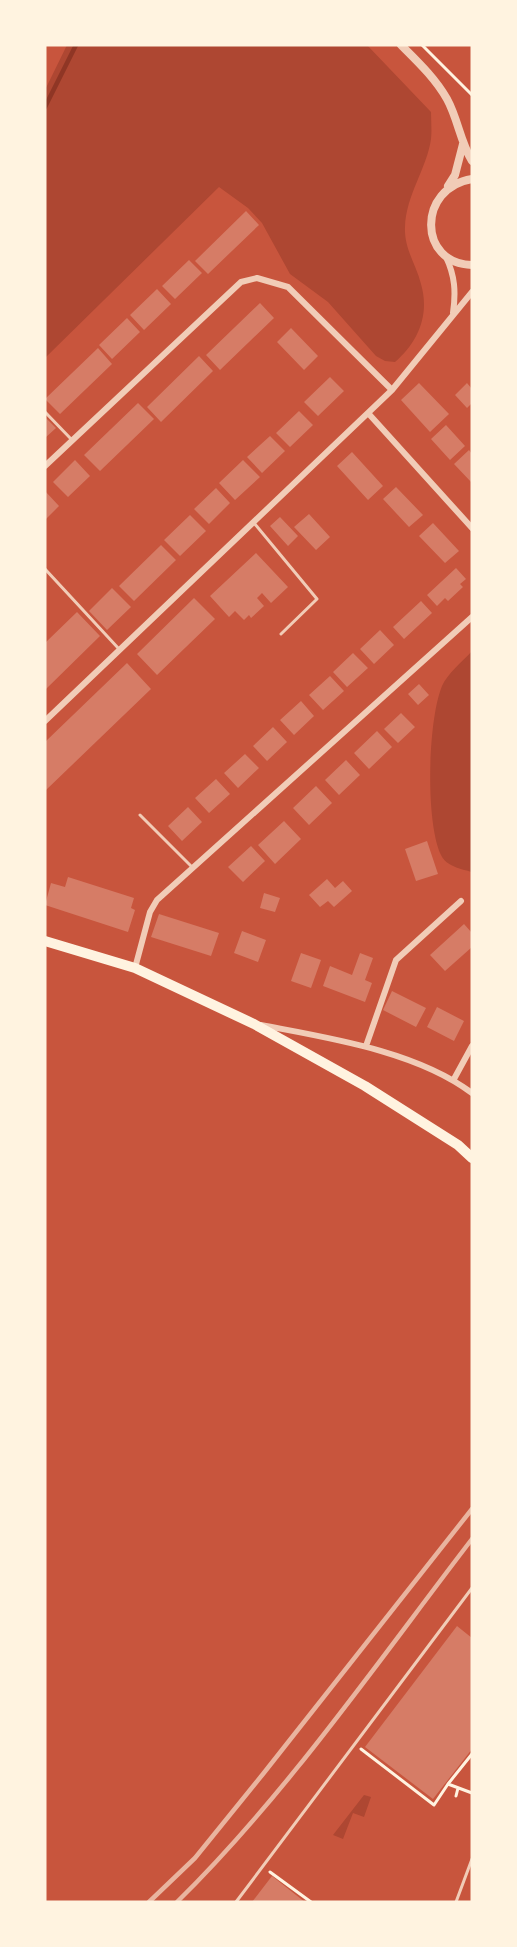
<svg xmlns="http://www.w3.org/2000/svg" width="517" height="1947" font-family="'Asap Condensed',sans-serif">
  <rect width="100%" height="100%" fill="#c8553d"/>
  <path fill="#ae4732" d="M67,45H367L431,112C431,121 432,130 431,139C427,168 406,195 405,227C404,249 416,264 421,284C430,315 418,342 395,362L385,361L376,356L328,302L290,274L262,223L248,208L219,187L45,358V90Z
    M472,651V872C461,869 446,866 441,855C425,821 428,720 442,686C447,674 463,661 472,651Z
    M364,1795L371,1797L364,1817L353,1813L343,1839L333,1835Z"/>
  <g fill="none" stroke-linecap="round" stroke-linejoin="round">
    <path stroke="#8f3625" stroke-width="4.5" d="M45,107L76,45"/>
  </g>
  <path fill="#d67c66" d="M246,211L259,225L208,274L195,261Z
    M189,260L202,273L175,299L162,286Z
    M157,289L171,304L144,330L130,315Z
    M260,303L274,318L220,370L206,355Z
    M127,318L140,332L112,359L99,345Z
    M291,328L318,356L304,370L277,342Z
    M98,348L112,364L60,414L45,399Z
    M199,356L213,371L161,422L147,407Z
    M330,377L344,391L318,416L304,402Z
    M419,383L449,414L430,432L401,400Z
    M467,383L472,389V403L467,408L455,395Z
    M138,403L154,419L100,471L84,455Z
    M299,411L313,425L290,447L276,433Z
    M45,417L56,428L45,438Z
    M446,425L465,446L450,460L431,439Z
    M270,436L285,451L262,473L247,457Z
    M469,450L472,454V483L454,464Z
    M352,452L383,486L368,500L337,466Z
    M75,460L90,476L68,497L53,482Z
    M243,460L260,477L235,500L219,483Z
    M396,487L423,515L409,527L383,499Z
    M216,488L230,503L209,524L194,509Z
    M45,491L59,506L45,520Z
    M309,514L330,537L316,550L294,527Z
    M190,515L206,531L180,556L164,540Z
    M280,517L298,536L288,546L270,526Z
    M433,523L459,551L445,563L419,536Z
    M161,545L176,560L134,601L119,586Z
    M256,553L288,587L271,603L262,593L257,598L264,606L251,618L249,615L244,620L235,611L229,617L210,596Z
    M456,568L466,579L460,584L463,587L448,601L445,598L437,606L427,595Z
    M112,588L131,607L107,630L89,611Z
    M194,598L215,619L157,675L137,654Z
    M421,601L432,613L404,639L393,627Z
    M77,612L100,636L45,690V643Z
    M380,630L394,645L374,664L360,649Z
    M353,653L368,668L347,687L333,672Z
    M127,663L151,689L45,791V742Z
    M330,676L344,691L323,710L309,695Z
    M419,684L429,695L418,705L408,694Z
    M301,701L314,716L294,735L280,720Z
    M401,713L415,727L398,743L384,729Z
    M273,727L287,742L267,761L253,746Z
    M377,731L392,747L369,769L354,753Z
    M245,754L259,768L238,788L224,773Z
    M346,760L360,775L339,795L325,780Z
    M216,779L230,794L209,813L195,798Z
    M316,786L332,803L309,825L293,808Z
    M188,807L202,822L182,841L168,826Z
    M284,821L301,839L275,864L258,845Z
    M427,841L438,874L416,881L405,849Z
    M251,846L265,861L243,882L228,867Z
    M68,877L134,898L131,908L135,910L128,932L45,905L51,883L65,887Z
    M327,879L335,888L343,881L352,891L334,907L328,901L320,907L309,895Z
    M264,893L280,898L275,912L260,908Z
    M159,914L219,933L211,956L151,937Z
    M464,924L472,933V947L445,971L430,955Z
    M242,931L266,940L258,962L234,953Z
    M301,953L321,960L311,988L291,981Z
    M360,953L373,958L365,980L372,983L365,1002L323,986L330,966L352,975Z
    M392,991L426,1008L416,1027L383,1010Z
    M437,1007L464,1021L454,1041L427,1027Z
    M457,1626L472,1638V1749L433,1799L365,1747Z
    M272,1876L296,1895L305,1902H252Z"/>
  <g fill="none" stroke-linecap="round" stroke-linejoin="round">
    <path stroke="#fff3e0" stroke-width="3" d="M422,45L472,95
      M361,1749L434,1805L448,1784L472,1793
      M448,1784L472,1754
      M456,1796L458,1788
      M270,1872L311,1902"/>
    <path stroke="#f1ccb7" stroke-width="3" d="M45,412L72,440
      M254,523L317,599L281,634
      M45,569L119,649
      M140,815L192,867
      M236,1902L472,1588
      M456,1902L472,1859"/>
    <path stroke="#f1ccb7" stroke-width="6" d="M446,257C455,276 456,292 453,313
      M368,413L472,528
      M45,466L241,282L257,278L288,287L392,390
      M45,721L392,390L472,292
      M135,968L150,912L157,900L472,617
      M261,1025C329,1038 416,1051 472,1093
      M366,1046L396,960L461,901
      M454,1079L472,1046"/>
    <path stroke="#f1ccb7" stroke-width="8" d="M401,45C418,62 435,78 447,99C458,119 460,141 472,161
      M472,179C417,188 418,264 472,265
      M448,186L455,175L463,144"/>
    <path stroke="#fff3e0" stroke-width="10" d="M45,941L135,968L254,1024L365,1086L458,1145L472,1158"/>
    <path stroke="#e9b49f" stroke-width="4.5" d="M149,1902L195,1858L263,1774L472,1509
      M177,1902C286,1795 379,1660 472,1539"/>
  </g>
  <rect width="517" height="1947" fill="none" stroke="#fff3e0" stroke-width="93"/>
</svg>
